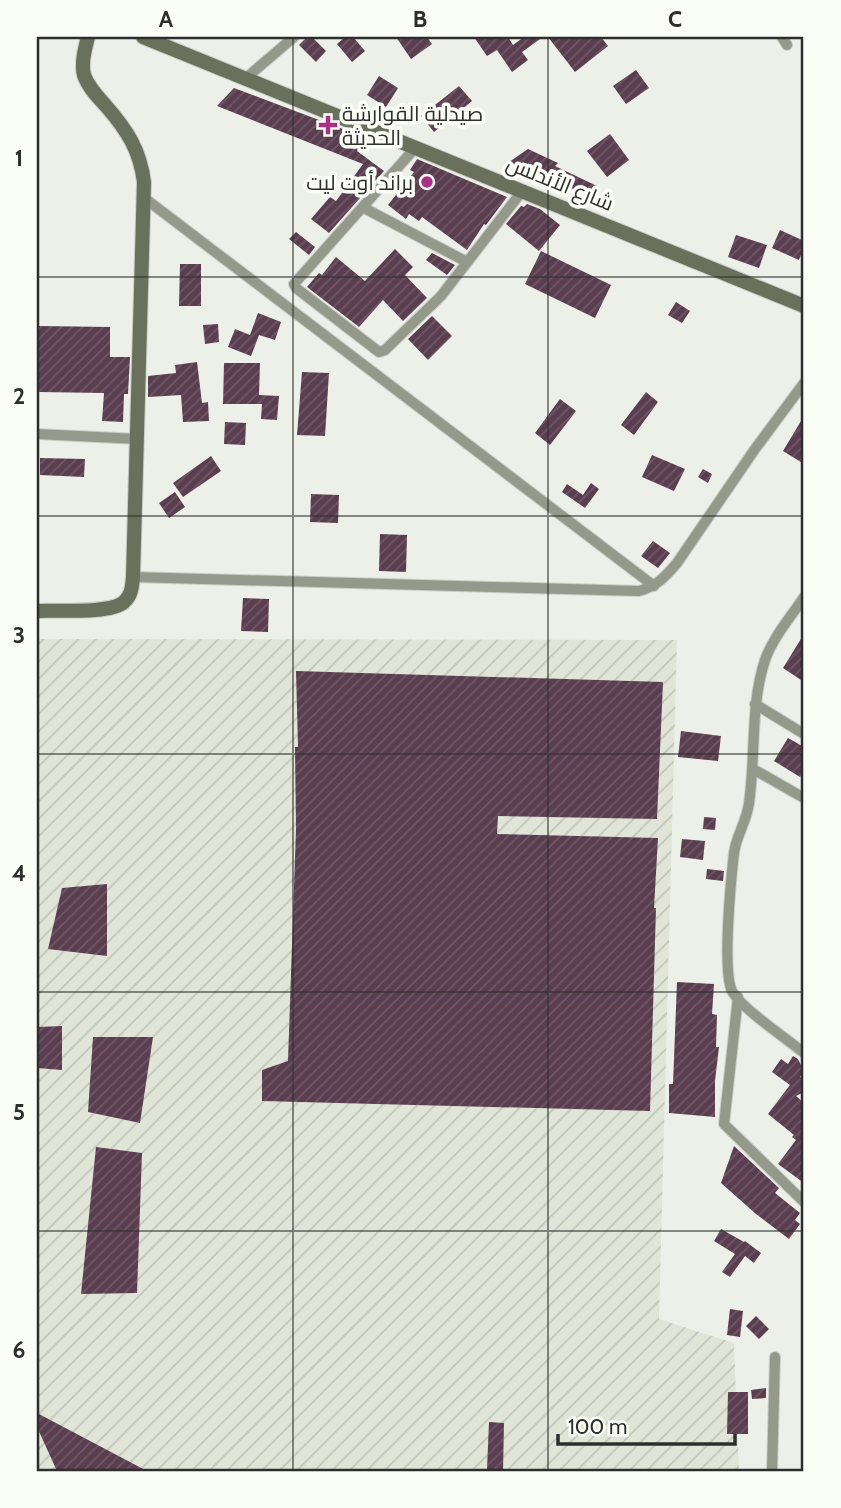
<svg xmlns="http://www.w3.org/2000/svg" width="841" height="1508" font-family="Cabin,Cairo,sans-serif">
  <defs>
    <pattern id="industrial-furrows" width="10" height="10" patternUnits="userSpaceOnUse" patternTransform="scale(1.75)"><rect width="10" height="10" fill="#e0e5d8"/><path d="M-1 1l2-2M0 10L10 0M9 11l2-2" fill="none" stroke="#c0c5ba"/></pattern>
    <pattern id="building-hatch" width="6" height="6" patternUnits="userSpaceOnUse" patternTransform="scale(1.75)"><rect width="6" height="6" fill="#5a3e4f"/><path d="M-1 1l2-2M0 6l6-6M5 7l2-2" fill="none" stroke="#6e5866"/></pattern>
  </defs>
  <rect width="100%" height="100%" fill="#edf0e9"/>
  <path fill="url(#industrial-furrows)" d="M37,639L677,640L659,1319L734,1343L739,1471H37Z"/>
  <path fill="url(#building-hatch)" d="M307,37H312L326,51L316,62L299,45Z
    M345,37H353L365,51L352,62L337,44Z
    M396,37H427L432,44L411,59Z
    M474,37H508L513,45L524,37H543L522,52L528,60L512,72L497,50L487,56Z
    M548,37H601L608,46L575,72Z
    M636,70L649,88L626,104L613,86Z
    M379,76L398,88L386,107L367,95Z
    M459,86L472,101L434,132L421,116Z
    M234,88L364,137L357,151L384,171L329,233L311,219L330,197L336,201L363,164L217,106Z
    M610,134L629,160L607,177L587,151Z
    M528,149L558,163L555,166L597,186L585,194L509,162Z
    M417,159L507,197L486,225L484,224L467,250L422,217L419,221L409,214L406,219L388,205L414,172L410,170Z
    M527,204L540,209L560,225L539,251L506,224L521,206L524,207Z
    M780,230L804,241V247L799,260L772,248Z
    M296,232L315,247L309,255L289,239Z
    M736,235L767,245L759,268L728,257Z
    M395,249L413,267L405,275L427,298L403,321L383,300L359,327L307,287L319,273L322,275L336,257L365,281Z
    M541,251L611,285L595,318L525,284Z
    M432,253L455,265L447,275L426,260Z
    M180,264H201V306H179Z
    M676,302L690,311L682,323L668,315Z
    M258,313L281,322L275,340L259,335L251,356L228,347L235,329L250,335Z
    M432,316L452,336L428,360L408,339Z
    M218,324L219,342L205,344L203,325Z
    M39,326L110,327V357H130L128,394H124L123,422L102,421L104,393L38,392Z
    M197,362L202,403L208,402L209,421L183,422L181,395L148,397V376L176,373L175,365Z
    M224,363H260L259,395L279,396L277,420L261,419L262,404H223Z
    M302,372L329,373L325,436L297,435Z
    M646,392L658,402L634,435L621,425Z
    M560,399L576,411L550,445L535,433Z
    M804,416V464L783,451Z
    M225,422L246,423L245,445L224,444Z
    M652,455L685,469L674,491L642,477Z
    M211,456L221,471L183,497L173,483Z
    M40,458L85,459L84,477L40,475Z
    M703,469L712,474L708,483L698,477Z
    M591,483L599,489L585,508L562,492L567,484L583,495Z
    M175,492L185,507L169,518L159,503Z
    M311,494L339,495L338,523L310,522Z
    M380,534L407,535L406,572L379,571Z
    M653,541L670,553L658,568L641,556Z
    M243,598L269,599L268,632L241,631Z
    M804,634V682L783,668Z
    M296,671L663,682L657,819L498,816L497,834L658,838L654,908H656L650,1111L262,1101V1070L288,1061L296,829L295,747H298Z
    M681,731L721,736L718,761L678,757Z
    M788,738L804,747V770L800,777L774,761Z
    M704,817L716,818L715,830L703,829Z
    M682,839L705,841L703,860L680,857Z
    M707,869L724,871L723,881L706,879Z
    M107,884V956L48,949L62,888Z
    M677,982L714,984L712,1014L717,1015L716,1047H719L715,1081V1117L669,1113V1084H673Z
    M62,1026V1070L37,1068V1027Z
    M93,1037H153L140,1123L88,1112Z
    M793,1056L798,1059L804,1071L800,1077L804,1079V1092L796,1096L804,1103V1183L778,1164L796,1140L792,1137L794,1135L768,1114L790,1085L772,1072L781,1059L788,1064Z
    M734,1146L779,1188L775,1193L800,1213L795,1220L800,1224L789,1239L756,1214L721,1183Z
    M96,1147L142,1153L137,1293L81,1294Z
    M721,1229L744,1242L745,1241L761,1253L754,1263L745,1256L730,1277L722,1272L735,1254L714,1241Z
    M730,1309L743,1311L740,1337L727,1335Z
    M756,1316L769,1329L759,1339L746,1326Z
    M766,1388V1398L752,1399L751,1390Z
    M728,1392H748V1434H727Z
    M37,1413L147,1471H57L37,1427Z
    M489,1422L504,1423L503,1471L487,1469Z"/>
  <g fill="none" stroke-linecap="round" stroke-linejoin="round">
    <defs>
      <path id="minor" d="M782,37L787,45
        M246,78L294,37
        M416,147L294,284L296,288L379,352L385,350L441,296L523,190
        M143,197L654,586
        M364,208L467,262
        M37,434L137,439
        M133,577L639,591C657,586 665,577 677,563L755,449L804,383
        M804,597C791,617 773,637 765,660C750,706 756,755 749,803C747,821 736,836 734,853C731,879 722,970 732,991C741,1008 787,1039 804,1053
        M755,704L804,734
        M753,769L804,798
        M738,997L724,1124L804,1202
        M772,1471L775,1357"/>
      <path id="secondary" d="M143,37L804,306
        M37,611C56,610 111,614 124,602C132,595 132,586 133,577L144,182C140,150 127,130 106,106C98,97 88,87 84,75C81,63 85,49 88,37"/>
    </defs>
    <use href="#minor" stroke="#cbcdc7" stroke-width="12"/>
    <use href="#secondary" stroke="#cbcdc7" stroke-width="16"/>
    <use href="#minor" stroke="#94998b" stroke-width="10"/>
    <use href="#secondary" stroke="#69715c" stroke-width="14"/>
  </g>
  <path fill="none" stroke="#2e2f2c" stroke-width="2" stroke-opacity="0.55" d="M293,37V1471M548,37V1471M37,277H804M37,516H804M37,754H804M37,992H804M37,1231H804"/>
  <g fill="#a83086" stroke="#fbfdf7" stroke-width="2.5">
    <path d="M324.5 114.5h7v7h7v7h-7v7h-7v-7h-7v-7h7z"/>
    <circle cx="427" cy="182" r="7"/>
  </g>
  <g text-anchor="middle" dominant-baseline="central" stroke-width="7" stroke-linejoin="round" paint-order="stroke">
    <g font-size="21" fill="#2e2f2c" stroke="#fbfdf7" text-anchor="start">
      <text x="342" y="113">صيدلية القوارشة<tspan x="342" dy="24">الحديثة</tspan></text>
      <text x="413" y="182" text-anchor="end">براند أوت ليت</text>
    </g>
    <g font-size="21" fill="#2e2f2c" stroke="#fbfdf7">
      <text transform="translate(560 183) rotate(22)">شارع الأندلس</text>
    </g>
  </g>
  <rect width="841" height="1508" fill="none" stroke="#fbfdf7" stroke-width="77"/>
  <path d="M558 1434v10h177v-10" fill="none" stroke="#2e2f2c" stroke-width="3.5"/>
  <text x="568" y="1434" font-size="21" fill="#2e2f2c" stroke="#fbfdf7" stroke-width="5" paint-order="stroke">100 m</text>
  <rect x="38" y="38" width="764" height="1432" fill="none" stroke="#2e2f2c" stroke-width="2.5"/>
  <g font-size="23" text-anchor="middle" font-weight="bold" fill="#2e2f2c">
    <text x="166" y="27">A</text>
    <text x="420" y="27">B</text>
    <text x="675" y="27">C</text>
    <text x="19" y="166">1</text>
    <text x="19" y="404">2</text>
    <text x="19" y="643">3</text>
    <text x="19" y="881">4</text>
    <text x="19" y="1120">5</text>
    <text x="19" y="1358">6</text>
  </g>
</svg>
